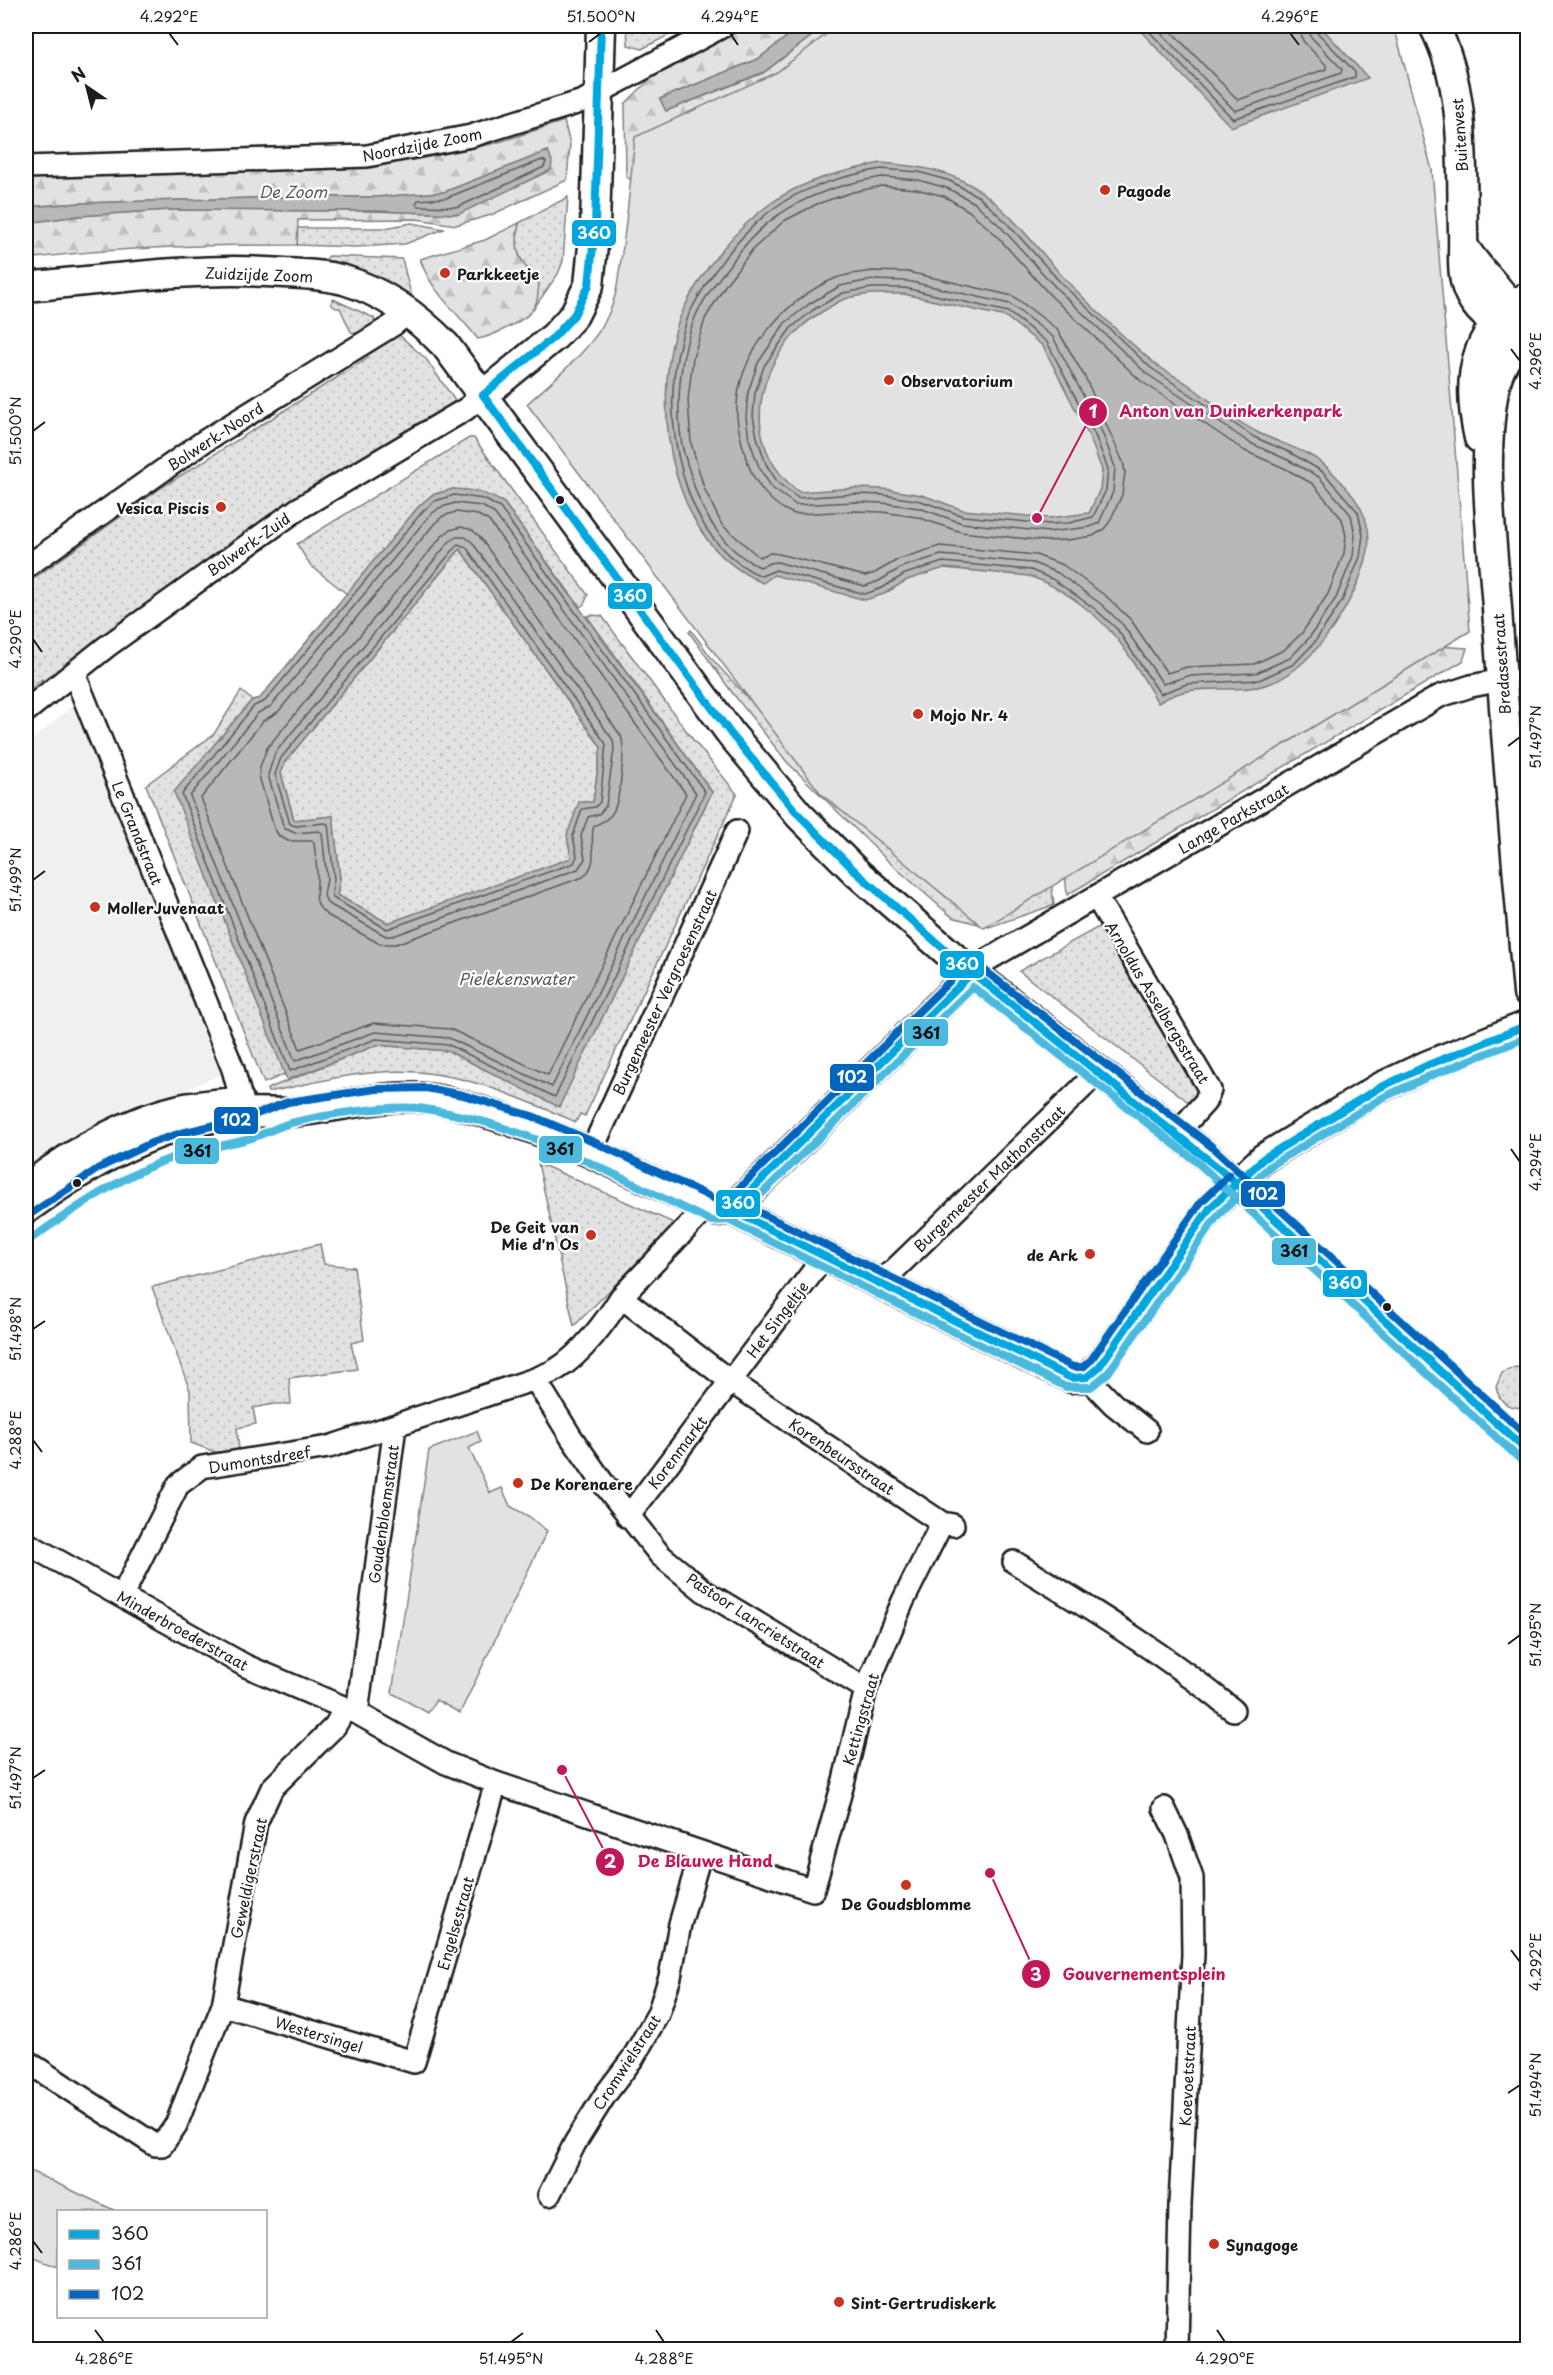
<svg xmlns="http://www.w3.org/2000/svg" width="1553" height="2375" font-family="'Playpen Sans',sans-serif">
  <defs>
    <pattern id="grass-dots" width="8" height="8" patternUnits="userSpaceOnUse" patternTransform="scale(1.5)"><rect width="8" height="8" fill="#e2e2e2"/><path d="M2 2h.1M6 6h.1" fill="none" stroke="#c1c1c1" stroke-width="1.8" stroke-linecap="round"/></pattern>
    <pattern id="forest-firs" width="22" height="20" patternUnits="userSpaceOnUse" patternTransform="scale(1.5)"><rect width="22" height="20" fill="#e2e2e2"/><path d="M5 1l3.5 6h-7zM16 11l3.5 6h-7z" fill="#c1c1c1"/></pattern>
  </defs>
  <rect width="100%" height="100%" fill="#fff"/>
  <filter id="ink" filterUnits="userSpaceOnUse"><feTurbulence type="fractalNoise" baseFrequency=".0167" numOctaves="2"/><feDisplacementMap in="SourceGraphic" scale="12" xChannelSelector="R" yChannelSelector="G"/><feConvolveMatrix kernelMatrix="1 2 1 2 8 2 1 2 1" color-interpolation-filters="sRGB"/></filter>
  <g filter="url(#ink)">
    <path fill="#f0f0f0" d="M77,702L233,1069L115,1121L26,1169V745Z"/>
    <path fill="url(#grass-dots)" stroke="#7f7f7f" stroke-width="1.5" d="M627,26H686L642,49L628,45Z
      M568,197L563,261L558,274L534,308L539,284C520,260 513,255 519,223Z
      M412,223L444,229L405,244L357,247L297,245V228H385Z
      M329,256L402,259L412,298L393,286L325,260Z
      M333,299L374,318L375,324L357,334L351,332L340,308H336L331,304Z
      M397,333L426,359L458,405L47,685L42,679L26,693V584L161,488L368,358L365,352Z
      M469,438H474L476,441L588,595L584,604L580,607L504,503L453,489L432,495L419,506L347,594L310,565L297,544Z
      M460,549L601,747L593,802L572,858L388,923L337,895L340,879L333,816L294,820L281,773L285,762Z
      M591,615L602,616L691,737L737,794L585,1116L580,1114L576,1122C514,1095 450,1066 382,1072C343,1074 306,1085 268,1092L267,1089L377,1045L448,1051L559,1106L712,792L587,616Z
      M691,630L713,660L768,720L1050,873L1054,905L989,927L952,917L889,862L787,762L731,691L689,632Z
      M241,691L252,700L175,792L285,1074L264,1083L146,785L214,734Z
      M1104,924L1202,1088L1191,1104L1019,971Z
      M538,1163L676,1224L574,1326Z
      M320,1244L324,1264L354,1267L364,1340L351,1343L357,1369L289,1378L291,1404H274L253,1408L256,1424L237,1428L239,1450L223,1455L191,1443L190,1391L152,1287Z
      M1515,1367L1528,1370L1527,1405C1512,1412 1499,1403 1496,1387L1502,1373Z"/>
    <path fill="url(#forest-firs)" stroke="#7f7f7f" stroke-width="1.5" d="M740,26H801L758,59L660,99L666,111L763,73L825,26H996L651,197L626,176L625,104L656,73Z
      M564,121L570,144L567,180L491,215L456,225L417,219L298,220L297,245C205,245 118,247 26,259V223L78,216L169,210L375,211L459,214L548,151L444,192L376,197H287L81,203L26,207V177L143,169L352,167L413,160L496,143Z
      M519,223C513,255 520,260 539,284C538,291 538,302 534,308C527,320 491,337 478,339C457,312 431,292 420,259L485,240Z
      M1438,646L1467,648L1463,661L1067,895L1065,874Z"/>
    <path fill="#e2e2e2" stroke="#7f7f7f" stroke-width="1.5" d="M837,26H1394L1432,170L1470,631L984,928L821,794L527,404C554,379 595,347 609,313C617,296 618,278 621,260C627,219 631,178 635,137L777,72Z
      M477,1431L481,1442L469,1448L490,1493L502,1488L510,1506L530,1517L547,1531L460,1713L436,1700L428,1713L392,1693L429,1450Z
      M26,2169L116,2211L58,2212V2267L26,2255Z"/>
    <path fill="#b8b8b8" stroke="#7a7a7a" stroke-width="1.5" fill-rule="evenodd" d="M801,26H825L764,72L666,111L660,99L758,59Z
      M1136,26H1320L1368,78L1231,127Z
      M548,151L552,161L551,170L459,214L375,211L169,210L78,216L26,223V207L81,203L287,197H376L444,192Z
      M881,163C917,166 953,170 983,193C1014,216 1038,249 1064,278C1092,307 1122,336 1153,362C1164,371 1177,377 1189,385C1211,401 1234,421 1259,433C1281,444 1311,451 1329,469C1355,495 1377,521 1366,559C1354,605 1308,678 1258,687C1220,693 1193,681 1158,703C1144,680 1130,653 1112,633C1091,609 1059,586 1029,576L944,568L907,580L884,594L865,600L774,575L763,583C714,561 691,524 676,474C662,424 662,356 684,308C703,269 735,229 770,204C802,180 843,171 881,163ZM872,294H904L1006,317L1043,346L1090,438L1102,470L1100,489L1089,513L1049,518L963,510L922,495L884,489L855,488L799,492C732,441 759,347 825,310C832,306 838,301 845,299C854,296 864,295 872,294Z
      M453,489C473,490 487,493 504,503L712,792L559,1107L448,1051L377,1045L287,1080L174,792L252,700L260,698L419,506L432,495ZM460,549L601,747L593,802H579L567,835L571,858L388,923L337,895L340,879L333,816L294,820L281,773L285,762Z"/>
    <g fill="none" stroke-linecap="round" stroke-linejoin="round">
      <path stroke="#5a5a5a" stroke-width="1.5" d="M1144,26L1233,119L1355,77V72L1317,32L1316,26
        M1154,26L1235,111L1341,73L1342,69L1311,37L1308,26
        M1166,26L1238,100L1326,69V65L1303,41L1299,26
        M542,160L546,162L544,167L458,207L418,206L416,204L418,200L446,198Z
        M881,169L919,172L950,181L979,197L1005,221L1062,284L1151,368L1254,437L1291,453L1323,472L1358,512L1363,535L1360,557L1342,601L1314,643L1294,664L1259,680L1187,684L1160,694L1117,629L1095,609L1054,580L1031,570L943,562L905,574L882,588L865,594L776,570L761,576C718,557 695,518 683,475C670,429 669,382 682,336C685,327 687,317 691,310C701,291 713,273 726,256C740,239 756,221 774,208C805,186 844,176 881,169Z
        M882,177L918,180L947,188L975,203L1000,226L1057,289L1147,374L1250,443L1288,460L1319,477L1351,515L1355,535L1353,556L1336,598L1309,638L1290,658L1256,673L1188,676L1163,684L1123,625L1101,604L1058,573L1033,563L941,555L902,567L879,581L865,586L777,562L770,563L760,567C724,551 701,513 691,476C688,466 684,455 682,445C675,404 680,353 696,315C705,296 719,278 732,262C745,244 761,226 780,214C810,193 846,183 882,177Z
        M882,186L916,189L944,196L969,211L994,233L1051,296L1141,381L1245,451L1284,468L1313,484L1342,519L1346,536L1344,553L1328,594L1302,633L1284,650L1254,664L1187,667L1167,673L1131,620L1107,597L1063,565L1036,555L940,546L899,559L875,573L865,576L779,554L770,553L759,557L722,525L704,488L691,443L688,400L693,358L705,319L726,284L753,249L784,221L817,204L853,192Z
        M872,271L908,272L1013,296L1057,329L1086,379L1123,462L1125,472L1122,495L1109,523L1103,530L1093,536L1068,540L1046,541L961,532L917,517L882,512L855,511L795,514C772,507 754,483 747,461C743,447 738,432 737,416C734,357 783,300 836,278C846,274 860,273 872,271Z
        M871,280L907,281L1010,304L1053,337L1102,432L1115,467L1113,492L1099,523L1090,527L1049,532L962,523L919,508L883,503L855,502L796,505L772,488L759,467L749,439L746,417L748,392L758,363L785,323L809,304L840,286Z
        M872,288H905L1008,312L1047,342L1095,435L1108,469L1106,490L1093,517L1069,523L1049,524L963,516L921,501L883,495L855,494L798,498L778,483L766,464L757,437L753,416L755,393L764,366L791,328L813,310L843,293Z
        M454,495L484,499L500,508L705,792L555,1097L449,1045L376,1039L290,1071L182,794L254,706L265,701L423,511L435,501Z
        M455,503L482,506L495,514L696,793L552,1087L449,1038L375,1032L295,1061L190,796L258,713L271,706L429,516L439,508Z
        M456,512L478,515L489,521L686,794L548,1075L450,1029L374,1023L300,1049L201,798L263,721L278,712L435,523L443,516Z
        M461,527L472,530L479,536L621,736C626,749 620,800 613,812C609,820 601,822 594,826C588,844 601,862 583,877L396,944H380L327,915C311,903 318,892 317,876C317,865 315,854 314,843L312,841H288L279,836L274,828L259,776L260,767L267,748L442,536L450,530Z
        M456,537H465L472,542L613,740L614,749L606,806L599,814L588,817L581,836L585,859L578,869L393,936H386L327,903L324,895L327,879L322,833L319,831L295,833L284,828L268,775L275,753L449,542Z
        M458,544L466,547L606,744L600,802L595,807L582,809L573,836L577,856L574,863L387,929L333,898L332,893L334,879L328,824L325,823L296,826L290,824L275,774L281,758Z"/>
      <defs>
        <path id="street" d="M26,167L367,156L471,136L583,101L723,26
          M26,567L203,442L393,325L409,312
          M74,673L233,1069L249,1128
          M26,711L106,647L298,509L466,409L483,395
          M1097,898L1210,1090L1205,1102L1177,1133
          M972,973L989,959L1440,696L1471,686L1502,680
          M591,1152L737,831
          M26,1184C71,1150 122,1119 178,1106C199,1101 221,1100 242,1098
          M707,1207L621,1297C607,1320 581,1355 557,1369C551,1373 542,1376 535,1379L571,1437L603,1483L660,1555L704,1591L866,1689
          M878,1282L893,1271L1080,1090L1098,1071
          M621,1297L730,1381L942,1523L953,1525
          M1087,1377L1113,1404L1147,1431
          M628,1517L824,1257
          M26,1543L246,1666L357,1713L446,1763L496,1783L813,1890L844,1780L866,1689L903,1601L942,1523
          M1014,1562C1089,1608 1165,1654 1233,1710
          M122,1596L178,1485L202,1467L329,1447L535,1379
          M357,1713L395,1426
          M1164,1808L1177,1835L1192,1878L1193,1954L1180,2204L1177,2350
          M223,2005L414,2062L496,1783
          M26,2061L155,2145H162L176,2125L223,2005L256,1823L272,1788L335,1726L344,1710
          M549,2195L575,2143L605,2095L633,2058L658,2014L670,1977L680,1924L701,1852"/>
        <path id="secondary" d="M1434,26C1467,89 1461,163 1463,232C1464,253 1460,276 1470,295C1481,317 1502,327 1523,336
          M1464,247C1480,274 1508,293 1518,323
          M26,287C111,279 199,266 285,273C305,274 325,275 344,280C384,292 418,317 446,346L731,734L799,815L857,873L960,963L1204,1154L1236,1183
          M1528,333C1510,346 1498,369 1494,390C1481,462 1492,536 1497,608C1505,736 1517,865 1528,993
          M483,395L555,336L574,315L589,285L595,226L601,26
          M1479,438C1469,394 1469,350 1502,317C1510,309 1517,301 1528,297
          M26,1209C94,1160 158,1123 243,1113C260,1111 277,1114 293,1112C337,1108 380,1094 424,1098C446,1100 469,1107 490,1114C569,1138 641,1177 715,1211L731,1210
          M731,1210L1071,1378L1087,1377L1099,1367L1210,1208L1264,1158L1379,1088L1428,1065L1528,1025
          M731,1210L972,973"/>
      </defs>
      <use href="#street" stroke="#1c1c1c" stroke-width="26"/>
      <use href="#secondary" stroke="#1c1c1c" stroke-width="33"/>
      <use href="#street" stroke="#fff" stroke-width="21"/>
      <use href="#secondary" stroke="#fff" stroke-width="28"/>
      <defs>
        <path id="bus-1" d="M483,395L731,734L799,815L857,873L960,963L1226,1174L1528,1452
          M483,395L555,336L574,315L589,285L595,226L601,26
          M972,973L731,1210L1071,1378L1087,1377L1099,1367L1210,1208L1264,1158L1379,1088L1428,1065L1528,1025"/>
        <path id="bus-2" d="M738,1217L973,987L1197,1162L1521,1460
          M726,1219L1066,1387H1091L1108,1373L1218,1215L1270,1166L1384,1097L1432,1075L1528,1037
          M32,1238C73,1210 114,1181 161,1162C190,1150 222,1147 252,1138C267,1133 280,1125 295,1122C328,1114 393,1104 425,1109C527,1123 620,1179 711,1221L732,1220"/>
        <path id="bus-3" d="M736,1201L1073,1367H1083L1091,1360L1201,1202L1229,1175
          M724,1203L965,966L975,963L1211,1146L1528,1437
          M26,1217L99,1168L151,1143L181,1133L246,1118L288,1102L376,1089L426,1088L463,1095L532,1116L596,1143L717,1200H730"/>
      </defs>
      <use href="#bus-1" stroke="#fff" stroke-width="12"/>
      <use href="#bus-2" stroke="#fff" stroke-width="12"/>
      <use href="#bus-3" stroke="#fff" stroke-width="12"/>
      <use href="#bus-1" stroke="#00a6de" stroke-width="8"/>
      <use href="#bus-2" stroke="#4cb9de" stroke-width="8"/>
      <use href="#bus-3" stroke="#0065bd" stroke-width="8"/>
    </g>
  </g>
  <path fill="none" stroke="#1c1c1c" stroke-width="2" d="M169,33L178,45M730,33L738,45M1290,33L1299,45M589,42L601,33M1511,349L1520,361M33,431L45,422M33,639L42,652M1508,746L1520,737M33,880L45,871M1511,1149L1520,1162M33,1329L45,1321M33,1440L42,1452M1508,1644L1520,1635M33,1778L45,1770M1511,1950L1520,1962M1508,2093L1520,2085M33,2241L42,2253M95,2330L104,2342M656,2330L664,2342M1217,2330L1225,2342M511,2342L523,2333"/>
  <g fill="#c8321e" stroke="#fff" stroke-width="2">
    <circle cx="1105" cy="190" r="6"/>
    <circle cx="445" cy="273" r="6"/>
    <circle cx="889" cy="380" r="6"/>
    <circle cx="221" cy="507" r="6"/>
    <circle cx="918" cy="714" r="6"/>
    <circle cx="95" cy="907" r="6"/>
    <circle cx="591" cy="1235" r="6"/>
    <circle cx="1090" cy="1254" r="6"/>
    <circle cx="518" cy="1483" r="6"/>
    <circle cx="906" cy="1885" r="6"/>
    <circle cx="1214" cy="2244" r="6"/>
    <circle cx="839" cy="2302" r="6"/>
  </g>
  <g fill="#1c1c1c" stroke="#fff" stroke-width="2">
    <circle cx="560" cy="500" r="5"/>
    <circle cx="77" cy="1183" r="5"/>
    <circle cx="1387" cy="1307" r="5"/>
  </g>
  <g text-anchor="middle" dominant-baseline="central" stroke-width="4.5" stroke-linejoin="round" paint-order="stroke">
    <g font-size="15" fill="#1c1c1c" stroke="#fff">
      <text transform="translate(1459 135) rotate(-94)">Buitenvest</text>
      <text transform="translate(422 144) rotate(-11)">Noordzijde Zoom</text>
      <text transform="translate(259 274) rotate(2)">Zuidzijde Zoom</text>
      <text transform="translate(215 436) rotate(-33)">Bolwerk-Noord</text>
      <text transform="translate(248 544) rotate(-35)">Bolwerk-Zuid</text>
      <text transform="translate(1501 664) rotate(-94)">Bredasestraat</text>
      <text transform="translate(1233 818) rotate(-30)">Lange Parkstraat</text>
      <text transform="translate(138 833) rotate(68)">Le Grandstraat</text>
      <text transform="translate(664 992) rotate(-65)">Burgemeester Vergroesenstraat</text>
      <text transform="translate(1158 1002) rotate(59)">Arnoldus Asselbergsstraat</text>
      <text transform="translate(989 1178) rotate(-44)">Burgemeester Mathonstraat</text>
      <text transform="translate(777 1319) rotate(-53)">Het Singeltje</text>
      <text transform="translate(677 1452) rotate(-53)">Korenmarkt</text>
      <text transform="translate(842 1456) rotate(34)">Korenbeursstraat</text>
      <text transform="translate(259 1459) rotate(-9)">Dumontsdreef</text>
      <text transform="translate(383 1514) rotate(-82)">Goudenbloemstraat</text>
      <text transform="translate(756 1620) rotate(33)">Pastoor Lancrietstraat</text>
      <text transform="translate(183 1630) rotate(29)">Minderbroederstraat</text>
      <text transform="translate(860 1719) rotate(-74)">Kettingstraat</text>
      <text transform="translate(248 1878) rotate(-78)">Geweldigerstraat</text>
      <text transform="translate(455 1923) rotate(-74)">Engelsestraat</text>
      <text transform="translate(319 2034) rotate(17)">Westersingel</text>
      <text transform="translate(626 2062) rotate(-57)">Cromwielstraat</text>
      <text transform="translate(1187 2076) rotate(-87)">Koevoetstraat</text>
    </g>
    <g font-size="15" font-weight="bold" fill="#1c1c1c" stroke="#fff" text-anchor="start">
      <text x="1117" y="190">Pagode</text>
      <text x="457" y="273">Parkkeetje</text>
      <text x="901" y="380">Observatorium</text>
      <text x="209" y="507" text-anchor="end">Vesica Piscis</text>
      <text x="930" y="714">Mojo Nr. 4</text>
      <text x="107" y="907">MollerJuvenaat</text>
      <text x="579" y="1226" text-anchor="end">De Geit van<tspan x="579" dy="17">Mie d'n Os</tspan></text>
      <text x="1078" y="1254" text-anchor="end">de Ark</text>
      <text x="530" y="1483">De Korenaere</text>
      <text x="906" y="1903" text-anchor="middle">De Goudsblomme</text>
      <text x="1226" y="2244">Synagoge</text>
      <text x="851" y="2302">Sint-Gertrudiskerk</text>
    </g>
    <g font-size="16" font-style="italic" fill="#5a5a5a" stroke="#fff">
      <text x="293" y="191">De Zoom</text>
      <text x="516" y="978">Pielekenswater</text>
    </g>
  </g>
  <path fill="none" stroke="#c2185b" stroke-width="2" d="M1037 518L1093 412M562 1770L610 1862M990 1873L1036 1974"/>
  <g fill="#c2185b" stroke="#fff" stroke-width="2">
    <circle cx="1037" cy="518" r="6"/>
    <circle cx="562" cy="1770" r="6"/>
    <circle cx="990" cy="1873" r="6"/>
    <circle cx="1093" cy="412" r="15"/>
    <circle cx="610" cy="1862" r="15"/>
    <circle cx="1036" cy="1974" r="15"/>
  </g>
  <g font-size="18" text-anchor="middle" font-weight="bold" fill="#fff">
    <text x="1093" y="418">1</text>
    <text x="610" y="1868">2</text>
    <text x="1036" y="1981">3</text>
  </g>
  <g font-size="16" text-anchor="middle" font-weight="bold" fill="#c2185b" stroke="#fff" stroke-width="4.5" stroke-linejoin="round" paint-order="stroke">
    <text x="1231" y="417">Anton van Duinkerkenpark</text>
    <text x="705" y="1867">De Blauwe Hand</text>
    <text x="1144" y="1980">Gouvernementsplein</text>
  </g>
  <g stroke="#fff" stroke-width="2">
    <rect x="571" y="219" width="46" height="28" rx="6" fill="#00a6de"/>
    <rect x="607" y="582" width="46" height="28" rx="6" fill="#00a6de"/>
    <rect x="939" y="950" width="46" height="29" rx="6" fill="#00a6de"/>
    <rect x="903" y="1018" width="46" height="29" rx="6" fill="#4cb9de"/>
    <rect x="829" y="1063" width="46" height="29" rx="6" fill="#0065bd"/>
    <rect x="213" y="1106" width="46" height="29" rx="6" fill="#0065bd"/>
    <rect x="538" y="1135" width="45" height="29" rx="6" fill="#4cb9de"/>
    <rect x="174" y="1137" width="46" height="28" rx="6" fill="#4cb9de"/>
    <rect x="1240" y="1180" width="46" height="28" rx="6" fill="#0065bd"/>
    <rect x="715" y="1189" width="46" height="29" rx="6" fill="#00a6de"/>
    <rect x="1271" y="1237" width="46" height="29" rx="6" fill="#4cb9de"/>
    <rect x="1322" y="1269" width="46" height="29" rx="6" fill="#00a6de"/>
  </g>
  <g font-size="16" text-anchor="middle" font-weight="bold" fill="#fff">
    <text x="594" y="239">360</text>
    <text x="630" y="602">360</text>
    <text x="962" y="970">360</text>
    <text x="852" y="1083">102</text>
    <text x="236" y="1126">102</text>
    <text x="1263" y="1200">102</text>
    <text x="738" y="1209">360</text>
    <text x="1345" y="1289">360</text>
  </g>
  <g font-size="16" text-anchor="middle" font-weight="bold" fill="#111">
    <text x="926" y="1039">361</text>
    <text x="560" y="1155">361</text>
    <text x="197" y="1157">361</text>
    <text x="1294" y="1257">361</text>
  </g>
  <rect width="1553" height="2375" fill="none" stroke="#fff" stroke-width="66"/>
  <rect x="57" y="2210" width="210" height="108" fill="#ffffff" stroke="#a4a4a4" stroke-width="1.5"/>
  <rect x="69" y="2230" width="30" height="9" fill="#00a6de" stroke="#a4a4a4" stroke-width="1.5"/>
  <text x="111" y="2240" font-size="18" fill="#1c1c1c">360</text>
  <rect x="69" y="2260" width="30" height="9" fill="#4cb9de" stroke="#a4a4a4" stroke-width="1.5"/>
  <text x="111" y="2270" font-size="18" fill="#1c1c1c">361</text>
  <rect x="69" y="2290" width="30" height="9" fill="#0065bd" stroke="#a4a4a4" stroke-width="1.5"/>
  <text x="111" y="2300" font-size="18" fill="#1c1c1c">102</text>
  <g transform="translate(87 87) rotate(325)" stroke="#ffffff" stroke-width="4.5" paint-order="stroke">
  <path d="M0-4.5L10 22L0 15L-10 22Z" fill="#1c1c1c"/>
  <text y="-9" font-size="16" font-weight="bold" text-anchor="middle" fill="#1c1c1c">N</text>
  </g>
  <rect x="33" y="33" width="1487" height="2309" fill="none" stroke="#1c1c1c" stroke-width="2"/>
  <g font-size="15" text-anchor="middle" fill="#1c1c1c">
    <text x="169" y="22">4.292°E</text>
    <text x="601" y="22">51.500°N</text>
    <text x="730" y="22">4.294°E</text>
    <text x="1290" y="22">4.296°E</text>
    <text transform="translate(1536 361) rotate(-90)" y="5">4.296°E</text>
    <text transform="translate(16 431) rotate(-90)" y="5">51.500°N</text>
    <text transform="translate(16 639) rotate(-90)" y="5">4.290°E</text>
    <text transform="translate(1536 737) rotate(-90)" y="5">51.497°N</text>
    <text transform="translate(16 880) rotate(-90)" y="5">51.499°N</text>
    <text transform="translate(1536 1162) rotate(-90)" y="5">4.294°E</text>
    <text transform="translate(16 1329) rotate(-90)" y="5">51.498°N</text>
    <text transform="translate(16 1440) rotate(-90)" y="5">4.288°E</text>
    <text transform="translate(1536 1635) rotate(-90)" y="5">51.495°N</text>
    <text transform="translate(16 1778) rotate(-90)" y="5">51.497°N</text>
    <text transform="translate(1536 1962) rotate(-90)" y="5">4.292°E</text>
    <text transform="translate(1536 2085) rotate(-90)" y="5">51.494°N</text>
    <text transform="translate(16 2241) rotate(-90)" y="5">4.286°E</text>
    <text x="104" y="2364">4.286°E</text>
    <text x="511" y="2364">51.495°N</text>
    <text x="664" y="2364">4.288°E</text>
    <text x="1225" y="2364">4.290°E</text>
  </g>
</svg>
